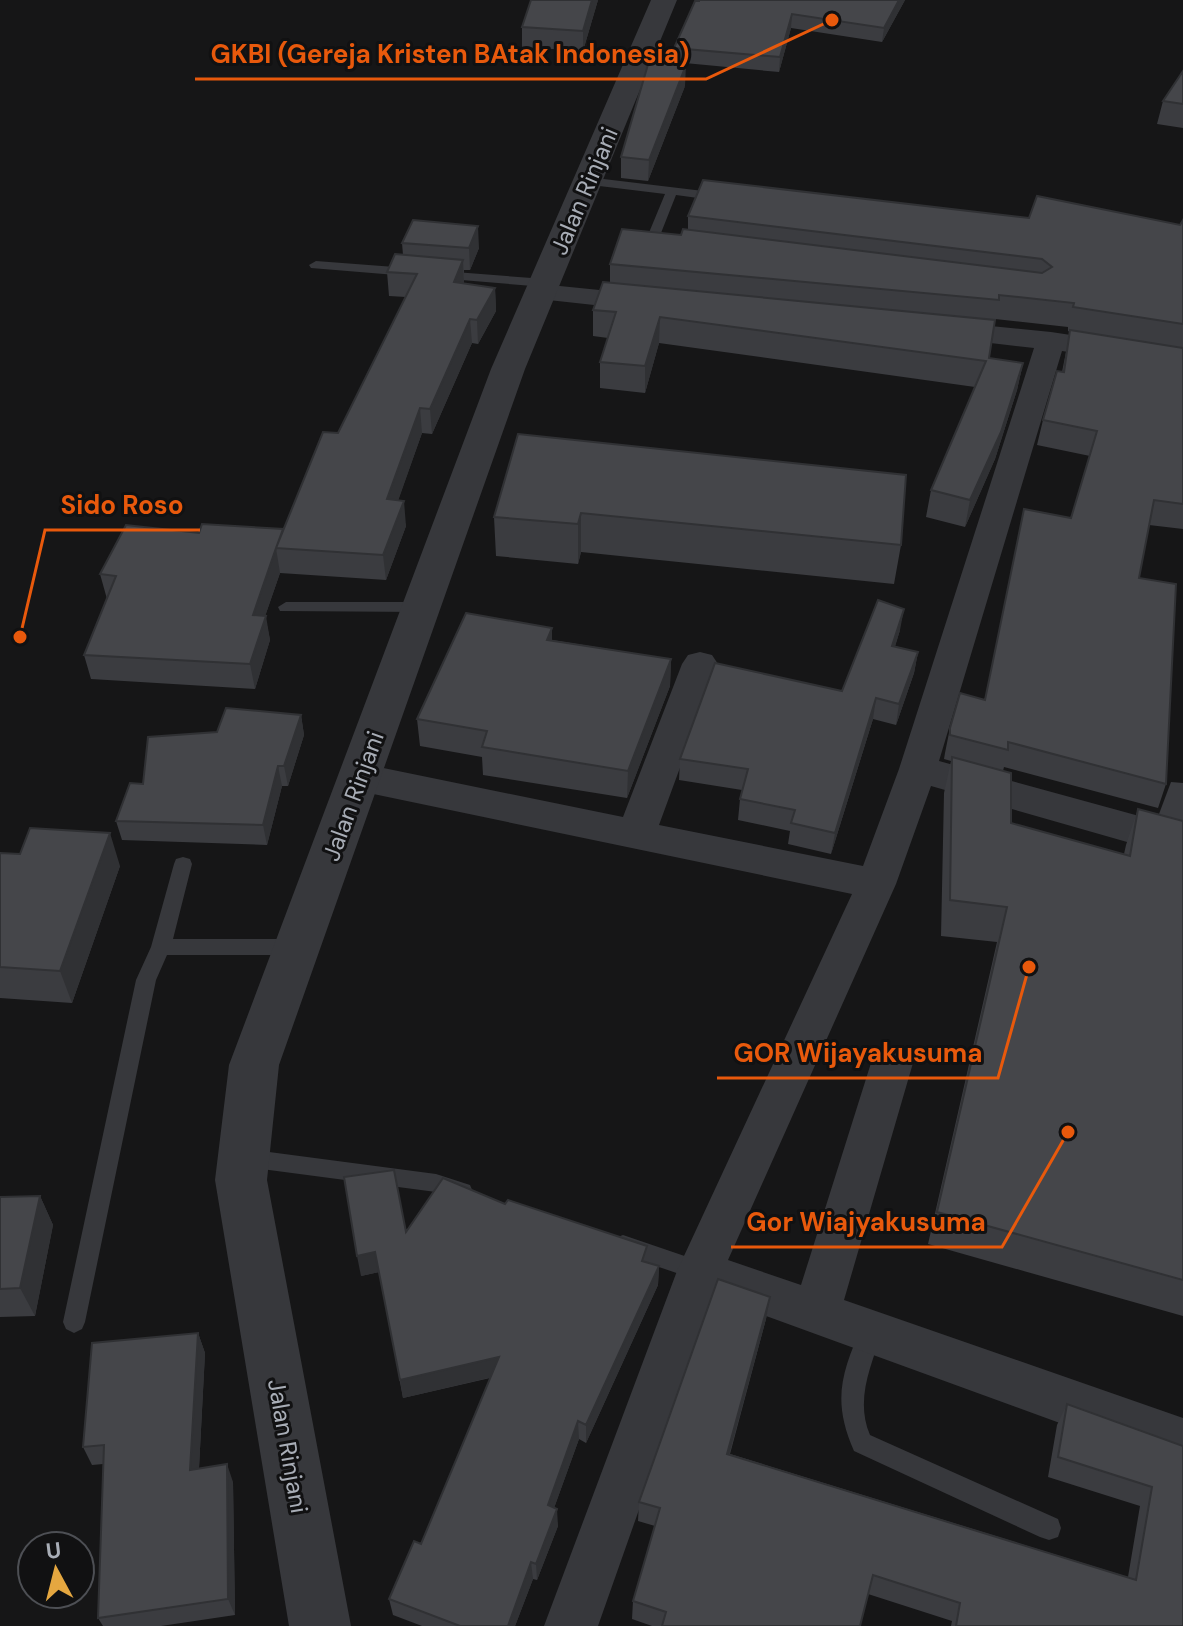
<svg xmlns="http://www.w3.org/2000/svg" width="1183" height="1626" font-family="'DM Sans',sans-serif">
  <rect width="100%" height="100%" fill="#161617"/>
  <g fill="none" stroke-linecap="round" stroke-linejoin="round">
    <path fill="#37383c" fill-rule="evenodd" d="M587,177L720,193L726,197L720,201L676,195L661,233L679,241V247L674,248L648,235L665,194L583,184V178Z
      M316,261L408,268L415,272L408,276L311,268L309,265Z
      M442,271L545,279L552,283L545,287L437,278V272Z
      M286,602H421L429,607L421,612L280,611L278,607Z
      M183,857L190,859L192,864L173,939H295L302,942L305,947L302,952L295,955H167L156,980L85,1322L82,1329L74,1333L66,1329L63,1322L136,980L151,947L174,864L176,859Z
      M246,1149L436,1174L470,1185L473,1192L470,1199L462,1201L436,1192L246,1167L239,1165L235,1158L239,1151Z
      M623,1235L708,1264L711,1271L708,1278L700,1281L615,1252L612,1245L615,1238Z
      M871,1321L879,1324L882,1332C871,1366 855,1400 870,1435L1058,1519L1061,1528L1058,1537L1049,1540L1040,1537L854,1451C832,1401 841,1373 863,1324Z"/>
    <path fill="#37383c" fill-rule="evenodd" d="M540,284L649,295L659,297L663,303L659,309L649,311L530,298L526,292L530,286Z
      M941,321L1051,332L1183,352V370L1062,351L939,761L1183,828V858L931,786L896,884L728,1260L801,1285L871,1063L877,1050L892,1045L907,1050L913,1063L844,1300L1183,1418V1468L714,1297L598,1626H544L677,1271L852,894L359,791L346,787L340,777L346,767L359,763L623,817L682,664L688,655L700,652L712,655L718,664L659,825L863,866L899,769L1034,348L931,336L927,330L931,324Z"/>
    <path fill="#37383c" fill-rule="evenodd" d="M651,0H677L525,369L279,1065L267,1180L351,1626H289L215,1180L229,1065L491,369Z"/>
  </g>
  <path fill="#3b3c40" d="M598,0L583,51L522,47V27Z
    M905,0L882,42L791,28L779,72L674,62V48L695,1Z
    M1183,71V128L1157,124L1163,101Z
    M685,86L648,181L621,178V157Z
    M688,216L1029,218L1180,225L1183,220V529L1149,525L1139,578L1166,784L1158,808L1004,767L1003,771L1011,823L1124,854L1126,845L1138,809L1159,814L1171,782L1183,783V1316L928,1244L997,942L941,936L944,793L951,761L944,759L945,753L950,728L984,700L1071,518L1090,456L1037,445L1043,420L1062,372L1070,332L1068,331V327L995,319L989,358L1023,363L1017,390L995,459L965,527L926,517L931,490L975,387L659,343L645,393L600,388V362L608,338L593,336V310L610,283V264L681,235L688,229Z
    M402,243L479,248L470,270H464V283L495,288L496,311L478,344L472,343L432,434L422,433L398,500L406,526L386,580L280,573L265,616L270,640L255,689L91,679L84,655L107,599L100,574L199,533L283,530L338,433L406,297L389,296L387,272L403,255Z
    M518,434L901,545L894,584L581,552L578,564L496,556L494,517Z
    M900,630L895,646L918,652L914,673L896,725L873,719L831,854L788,844L790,831L738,820L740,799L742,790L679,780L680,759L842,691Z
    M552,640L671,659L670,686L627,798L483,775L482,757L420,746L417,719Z
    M301,715L304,735L288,786H282L267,845L122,840L116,821L143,784L217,732Z
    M0,853L20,854L120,866L72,1003L0,998Z
    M40,1196L53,1225L35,1316L0,1317V1197Z
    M505,1204L646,1262L659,1266L658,1285L586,1443L579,1439L554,1508L558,1526L537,1580L533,1579L515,1626H422L393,1615L389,1599L421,1544L490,1378L403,1398L379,1272L361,1276L406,1232Z
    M770,1297L766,1319L730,1454L1128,1577L1140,1506L1048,1477L1057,1425L1067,1404L1183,1446V1626H951L952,1621L868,1594L860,1626H652L632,1619L633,1601L655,1526L638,1521L639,1502Z
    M198,1333L205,1353L199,1468L233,1482L235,1615L161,1626H103L98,1618L103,1464L92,1465L83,1447Z"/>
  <path fill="#303134" d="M592,0H598L583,51V31Z
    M899,0H905L882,42L884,28Z
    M792,14L791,28L779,72L780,57Z
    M686,65L685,86L648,181L649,160Z
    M478,226L479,248L470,270L469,248Z
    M463,260L464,283L454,282Z
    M495,288L496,311L478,344L477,320Z
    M660,317L659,343L645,393V366Z
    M470,319L472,343L432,434L430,409Z
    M1023,363L1017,390L995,459L965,527L970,500Z
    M420,408L422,433L390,524L387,499Z
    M404,501L406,526L386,580L383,555Z
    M581,513V552L578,564V524Z
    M276,548L280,573L257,640L253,615Z
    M904,609L900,630L889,667L892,646Z
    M266,616L270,640L255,689L250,664Z
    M552,628V655L547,640Z
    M918,652L914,673L896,725L899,704Z
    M671,659L670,686L627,798L628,771Z
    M876,698L873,719L831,854L835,833Z
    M301,715L304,735L288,786L284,766Z
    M278,766L282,786L267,845L263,825Z
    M110,833L120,866L72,1003L60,971Z
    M40,1196L53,1225L35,1316L20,1288Z
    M375,1252L379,1272L361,1276L357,1256Z
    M659,1266L658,1285L586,1443V1425Z
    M770,1297L766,1319L724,1474L727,1454Z
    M198,1333L205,1353L198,1487L190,1470Z
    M499,1357L501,1375L403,1398L400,1380Z
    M578,1421L579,1439L549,1522L548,1505Z
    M227,1464L233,1482L235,1615L228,1599Z
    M557,1509L558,1526L537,1580L536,1564Z
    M531,1562L533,1579L515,1626H508Z"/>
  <path fill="#45464a" stroke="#303134" stroke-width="2" d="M531,0H592L583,31L522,27Z
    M699,0H899L884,28L792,14L780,57L674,48L695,1H699Z
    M649,61L686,65L649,160L621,157Z
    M1183,71V104L1163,101Z
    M703,180L1029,218L1037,196L1180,225L1183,220V324L1073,307L1074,303L999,295V300L610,264L622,229L681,235L683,229L1042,273L1052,267L1042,259L688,216Z
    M413,220L478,226L469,248L402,243Z
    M395,254L463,260L454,282L495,288L477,320L470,319L430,409L420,408L387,499L404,501L383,555L276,548L253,615L266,616L250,664L84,655L116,576L100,574L126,525L199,533L202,524L283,529L276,548L323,432L338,433L417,274L387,272Z
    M603,282L995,320L989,358L1023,363L1001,432L970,500L931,490L986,361L660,317L645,366L600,362L616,312L593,310Z
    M1070,330L1183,348V504L1154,500L1139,578L1176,584L1166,784L1008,742V750L950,735V728L960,693L985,700L1024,509L1071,518L1097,431L1043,420L1057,371L1064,372Z
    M518,434L906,475L901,545L581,513L578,524L494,517Z
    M878,600L904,609L892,646L918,652L899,704L876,698L835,833L791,823L795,810L740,799L748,769L680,759L715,663L842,691Z
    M466,613L552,628L547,640L671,659L628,771L482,747L487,731L417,719Z
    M226,708L301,715L284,766H278L263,825L116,821L130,783L143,784L148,737L217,732Z
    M952,757L1011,773V823L1130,856L1138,809L1183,821V1280L937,1212L1007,907L950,900Z
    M30,828L110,833L60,971L0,967V853L20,854Z
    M394,1170L406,1232L443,1178L505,1204L508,1200L647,1246L642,1261L659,1266L586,1425L578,1421L548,1505L557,1509L536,1564L531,1562L508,1626H460L389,1599L414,1541L421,1544L499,1357L400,1380L375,1252L357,1256L344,1177Z
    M40,1196L20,1288L0,1289V1197Z
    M718,1279L770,1297L727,1454L1136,1580L1152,1487L1058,1457L1067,1404L1183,1446V1626H956L960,1603L873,1575L860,1626H662L666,1612L633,1601L660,1508L639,1502Z
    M198,1333L190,1470L227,1464L228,1599L98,1618L104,1445L83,1447L92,1343Z"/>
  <g text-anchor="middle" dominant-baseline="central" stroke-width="6" stroke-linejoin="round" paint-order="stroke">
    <g font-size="24" fill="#a8adb6" stroke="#111112">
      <text transform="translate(584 191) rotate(-67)">Jalan Rinjani</text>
      <text transform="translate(353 796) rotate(-70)">Jalan Rinjani</text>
      <text transform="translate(288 1446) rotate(80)">Jalan Rinjani</text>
    </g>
  </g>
  <path fill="none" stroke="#e8590c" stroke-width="3" d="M832 20L706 79H195M20 637L45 530H200M1029 967L998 1078H717M1068 1132L1002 1247H731"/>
  <g fill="#e8590c" stroke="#111112" stroke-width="3">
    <circle cx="832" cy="20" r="8"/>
    <circle cx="20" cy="637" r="8"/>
    <circle cx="1029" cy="967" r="8"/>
    <circle cx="1068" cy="1132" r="8"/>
  </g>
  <g font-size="26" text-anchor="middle" font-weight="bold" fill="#e8590c" stroke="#111112" stroke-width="6" stroke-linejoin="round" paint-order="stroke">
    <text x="450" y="63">GKBI (Gereja Kristen BAtak Indonesia)</text>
    <text x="122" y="514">Sido Roso</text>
    <text x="858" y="1062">GOR Wijayakusuma</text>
    <text x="866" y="1231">Gor Wiajyakusuma</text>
  </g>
  <g transform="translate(56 1570) rotate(353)"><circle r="38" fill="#111112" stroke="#4d4f54" stroke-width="2"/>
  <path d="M0-6L14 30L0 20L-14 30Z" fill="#e5a740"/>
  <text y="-12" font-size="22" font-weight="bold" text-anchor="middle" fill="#a8adb6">U</text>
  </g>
</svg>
